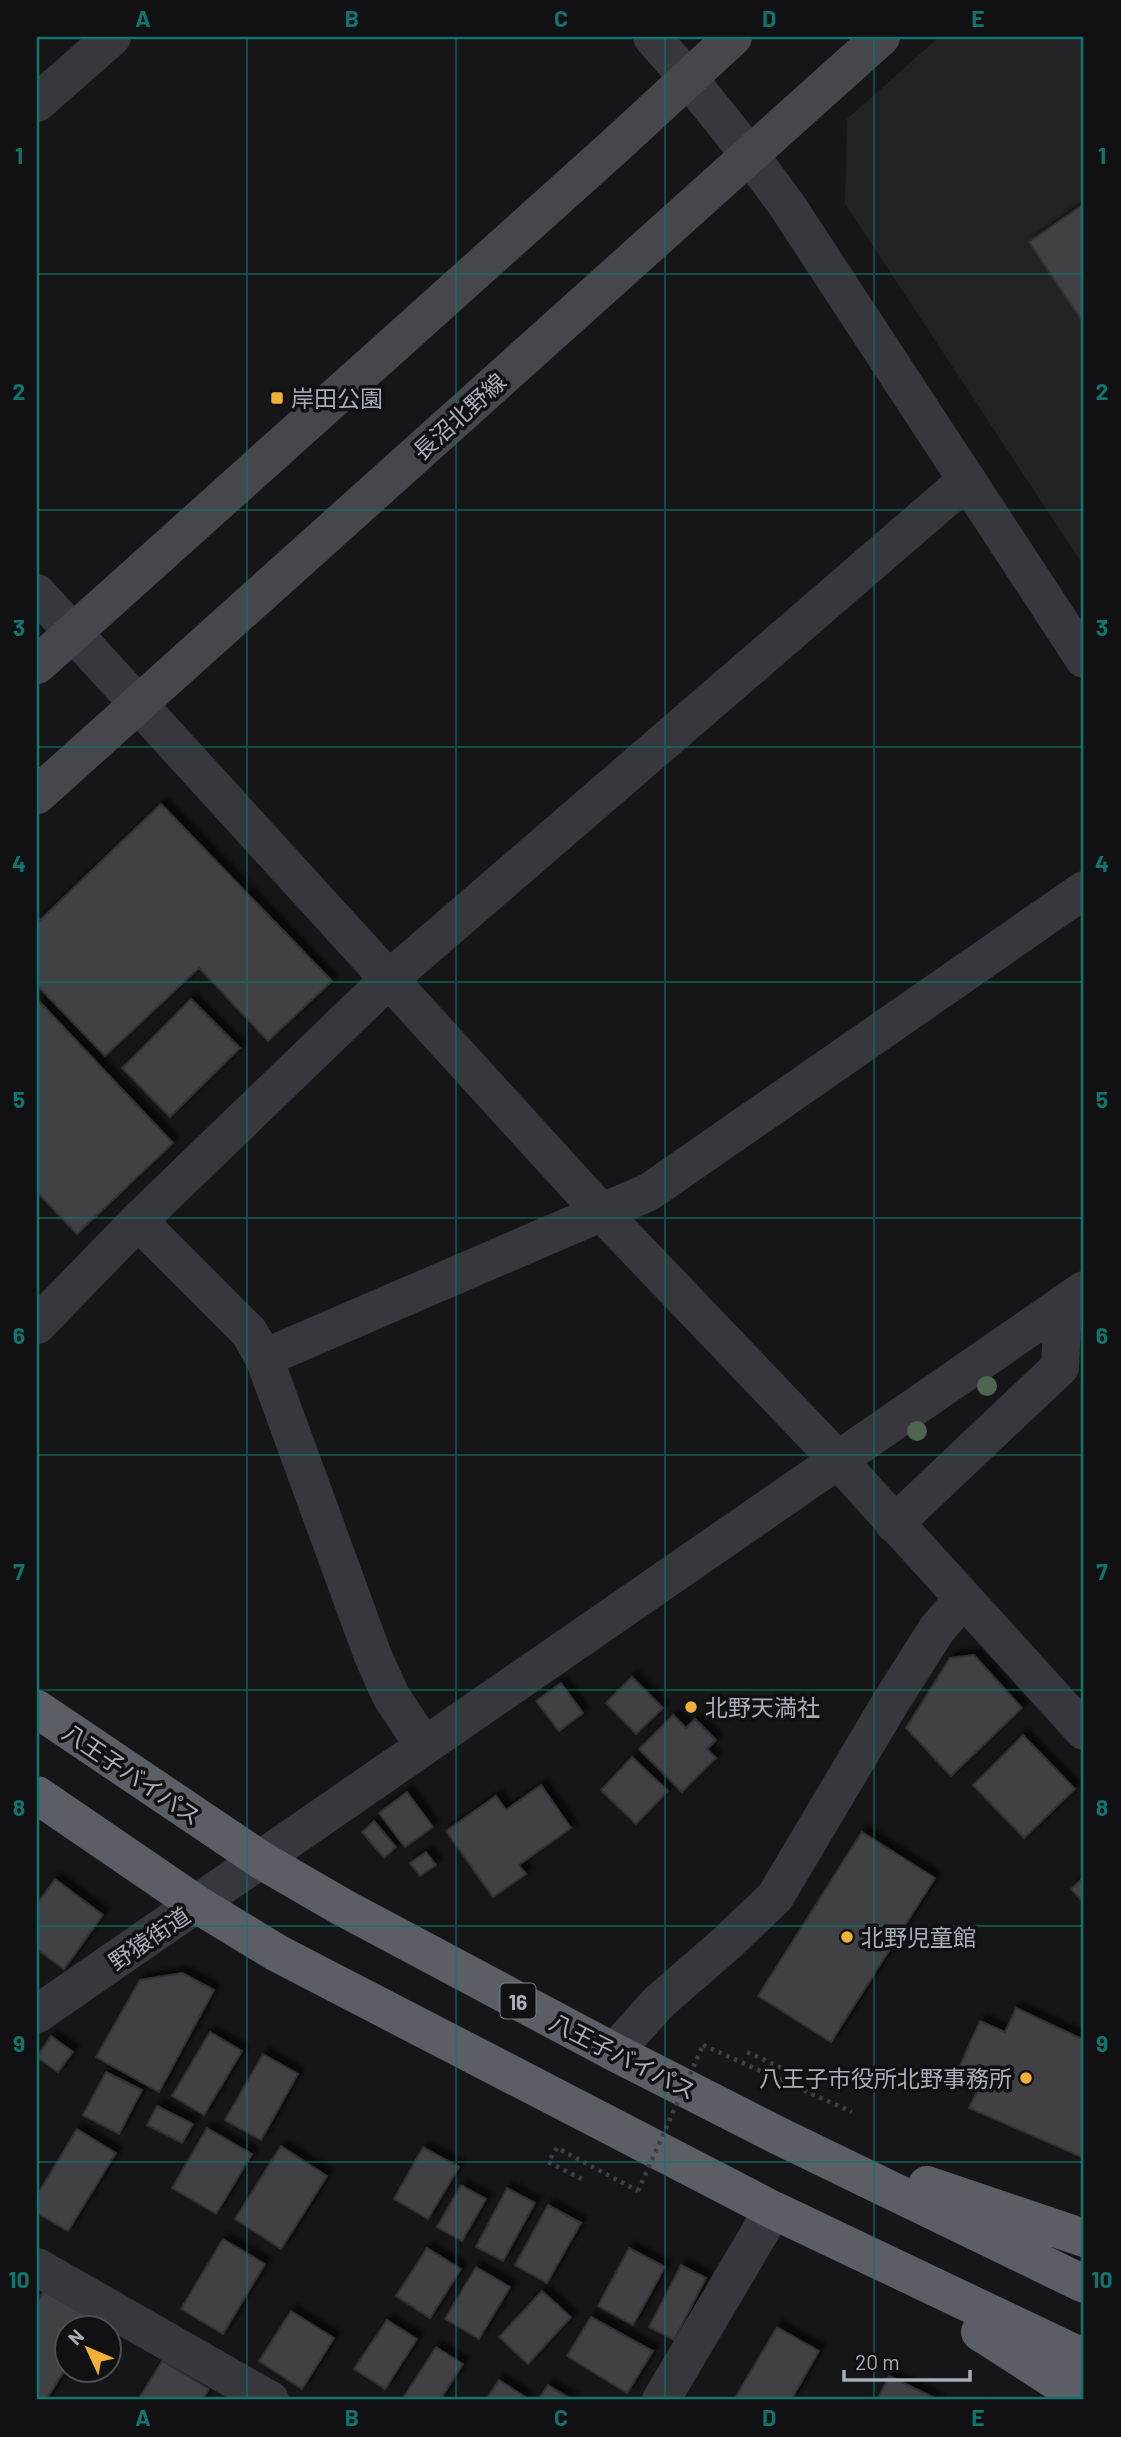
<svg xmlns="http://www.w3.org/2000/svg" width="1121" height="2437" font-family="Barlow,'Noto Sans JP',sans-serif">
  <defs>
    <filter id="shadow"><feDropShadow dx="6" dy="-6" stdDeviation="2" flood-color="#0009"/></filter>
  </defs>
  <rect width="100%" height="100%" fill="#161618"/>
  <path fill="#222225" d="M939,37H1084V566L845,204L847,119Z"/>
  <path fill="#404145" stroke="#303034" stroke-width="2" filter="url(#shadow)" d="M1084,204V324L1029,242Z
    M161,804L332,981L268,1041L199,968L105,1056L37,985V923Z
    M37,999L173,1143L77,1234L37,1192Z
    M191,999L240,1048L170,1117L122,1068Z
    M974,1655L1022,1708L951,1776L906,1728L950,1658Z
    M632,1677L663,1708L636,1734L606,1703Z
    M561,1683L583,1713L559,1731L536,1701Z
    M673,1715L686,1728L695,1719L716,1740L707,1749L716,1758L682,1792L639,1749Z
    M1023,1735L1075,1789L1024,1838L973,1785Z
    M632,1757L668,1791L636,1824L601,1790Z
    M541,1785L571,1828L519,1865L526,1874L493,1897L446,1831L496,1796L506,1810Z
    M407,1792L433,1827L405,1847L379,1813Z
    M374,1821L396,1847L384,1858L362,1832Z
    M862,1832L935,1878L831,2042L758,1996Z
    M426,1852L436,1865L420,1876L410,1863Z
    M1084,1877V1903L1071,1889Z
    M55,1879L103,1915L64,1969L37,1949V1904Z
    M182,1973L214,1990L159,2092L96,2057L140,1980Z
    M1016,2008L1084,2040V2158L969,2108L981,2083L957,2072L980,2021L1005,2032Z
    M210,2032L242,2051L204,2115L172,2096Z
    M51,2036L73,2052L58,2072L37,2057Z
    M263,2054L298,2074L261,2140L225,2120Z
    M106,2072L142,2090L119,2134L83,2115Z
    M157,2106L193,2124L182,2143L147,2125Z
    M207,2128L252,2154L216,2214L172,2188Z
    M77,2129L116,2153L68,2231L37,2213V2195Z
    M281,2146L327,2176L281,2249L235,2219Z
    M423,2147L459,2167L428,2219L394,2199Z
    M461,2185L486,2199L462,2241L437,2227Z
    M507,2188L535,2203L503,2261L476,2247Z
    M548,2205L581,2223L547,2283L515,2265Z
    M223,2239L265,2264L223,2334L181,2309Z
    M427,2248L461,2269L430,2318L396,2296Z
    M629,2248L665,2267L633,2325L598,2306Z
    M681,2265L706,2278L674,2340L649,2327Z
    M476,2267L510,2287L479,2339L445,2319Z
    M45,2289L96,2320L91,2328H66V2368L46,2400H37V2303Z
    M542,2291L571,2317L528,2364L499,2337Z
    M291,2311L334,2338L302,2389L259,2361Z
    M591,2317L653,2351L627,2393L567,2356Z
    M387,2320L417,2339L385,2389L354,2369Z
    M777,2327L819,2351L791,2400H739L735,2398Z
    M436,2347L463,2364L440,2400H407L403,2398Z
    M162,2361L209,2389L202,2400H138Z
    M889,2376L939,2400H877Z
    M499,2380L527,2398L526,2400H486Z
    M548,2385L573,2400H538Z"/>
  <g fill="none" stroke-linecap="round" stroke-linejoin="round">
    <path stroke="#3d3f44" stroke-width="4.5" stroke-dasharray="3.5 5" stroke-linecap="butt" d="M703,2045L852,2112
      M747,2052L786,2070L781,2081
      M557,2148L548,2162L586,2181
      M561,2150L638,2191"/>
    <path stroke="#37383d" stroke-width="38" d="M652,37L688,78
      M37,103L112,37
      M37,593L603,1214L837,1459L1084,1731
      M138,1221L249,1332L264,1358L373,1656L391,1696L424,1746
      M37,1325L138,1221L388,980L967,480
      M264,1358L649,1192L1084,890
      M894,1524L1060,1367L1063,1304
      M614,2052L659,2002L728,1942L775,1897L892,1700L937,1629L963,1599
      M37,2267L270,2400
      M661,2400L773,2210"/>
    <path stroke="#37383d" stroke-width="38" d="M688,78L749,154L786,204L1084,659
      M37,2014L1084,1290"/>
    <path stroke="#45474d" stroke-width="38" d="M37,665L615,146L733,37
      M37,795L881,37"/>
    <path stroke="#5b5e65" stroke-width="38" d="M37,1709L261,1860L342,1907L614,2052L779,2136L1084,2284
      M37,1795L198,1905L277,1953L773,2210L1084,2358
      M927,2185L1084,2238
      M980,2332L1084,2399"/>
    <path stroke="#3d3f44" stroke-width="4.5" stroke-dasharray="3.5 5" stroke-linecap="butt" d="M638,2191L703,2045"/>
  </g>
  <g fill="#506452">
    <circle cx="987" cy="1386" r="10"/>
    <circle cx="917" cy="1431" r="10"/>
  </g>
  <path fill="none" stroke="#0f766e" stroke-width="2" stroke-opacity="0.55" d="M247,37V2400M456,37V2400M665,37V2400M874,37V2400M37,274H1084M37,510H1084M37,747H1084M37,982H1084M37,1218H1084M37,1455H1084M37,1690H1084M37,1926H1084M37,2162H1084"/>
  <g fill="#f2b134" stroke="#111113" stroke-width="2.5">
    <rect x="270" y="391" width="14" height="14" rx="3.5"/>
    <circle cx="691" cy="1707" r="7"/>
    <circle cx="847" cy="1937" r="7"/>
    <circle cx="1026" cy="2078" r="7"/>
  </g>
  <g text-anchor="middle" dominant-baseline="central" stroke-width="7" stroke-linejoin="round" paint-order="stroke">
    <rect fill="#111113" stroke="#7b7e86" stroke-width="2" x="500.5" y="1983.5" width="35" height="35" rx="5"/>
    <g font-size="21" font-weight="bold" fill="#a8adb8">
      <text x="518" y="2001">16</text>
    </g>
    <g font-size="23" fill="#a8adb8" stroke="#111113" text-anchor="start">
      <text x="291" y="398">岸田公園</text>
      <text x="705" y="1707">北野天満社</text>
      <text x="861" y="1937">北野児童館</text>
      <text x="1012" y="2078" text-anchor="end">八王子市役所北野事務所</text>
    </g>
    <g font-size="23" fill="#a8adb8" stroke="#111113">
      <text transform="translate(459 416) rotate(-42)">長沼北野線</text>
      <text transform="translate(132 1774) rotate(34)">八王子バイパス</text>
      <text transform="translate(149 1938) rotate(-34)">野猿街道</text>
      <text transform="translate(623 2056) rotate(27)">八王子バイパス</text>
    </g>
  </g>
  <rect width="1121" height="2437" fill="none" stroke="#111113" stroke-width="77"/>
  <g transform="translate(88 2349) rotate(314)"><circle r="33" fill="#111113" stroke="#4d4f55" stroke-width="2"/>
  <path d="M0-5L12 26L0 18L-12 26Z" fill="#f2b134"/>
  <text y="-10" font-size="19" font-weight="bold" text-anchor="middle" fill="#a8adb8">N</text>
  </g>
  <path d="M844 2370v10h126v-10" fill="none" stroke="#a8adb8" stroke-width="3.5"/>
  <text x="855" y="2370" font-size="21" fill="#a8adb8" stroke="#111113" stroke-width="5" paint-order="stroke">20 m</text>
  <rect x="38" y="38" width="1044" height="2360" fill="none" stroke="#0f766e" stroke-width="2.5"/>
  <g font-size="23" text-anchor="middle" font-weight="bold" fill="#0f766e">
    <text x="143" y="27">A</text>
    <text x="352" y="27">B</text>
    <text x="561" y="27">C</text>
    <text x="769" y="27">D</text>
    <text x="978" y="27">E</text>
    <text x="19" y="164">1</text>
    <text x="1102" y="164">1</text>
    <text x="19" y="400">2</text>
    <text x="1102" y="400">2</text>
    <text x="19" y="636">3</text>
    <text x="1102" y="636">3</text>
    <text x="19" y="872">4</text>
    <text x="1102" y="872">4</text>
    <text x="19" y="1108">5</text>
    <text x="1102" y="1108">5</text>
    <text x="19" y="1344">6</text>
    <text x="1102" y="1344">6</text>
    <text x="19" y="1580">7</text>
    <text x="1102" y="1580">7</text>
    <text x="19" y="1816">8</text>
    <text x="1102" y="1816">8</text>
    <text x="19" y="2052">9</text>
    <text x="1102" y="2052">9</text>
    <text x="19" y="2288">10</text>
    <text x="1102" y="2288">10</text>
    <text x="143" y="2426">A</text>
    <text x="352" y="2426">B</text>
    <text x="561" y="2426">C</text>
    <text x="769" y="2426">D</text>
    <text x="978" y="2426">E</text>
  </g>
</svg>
